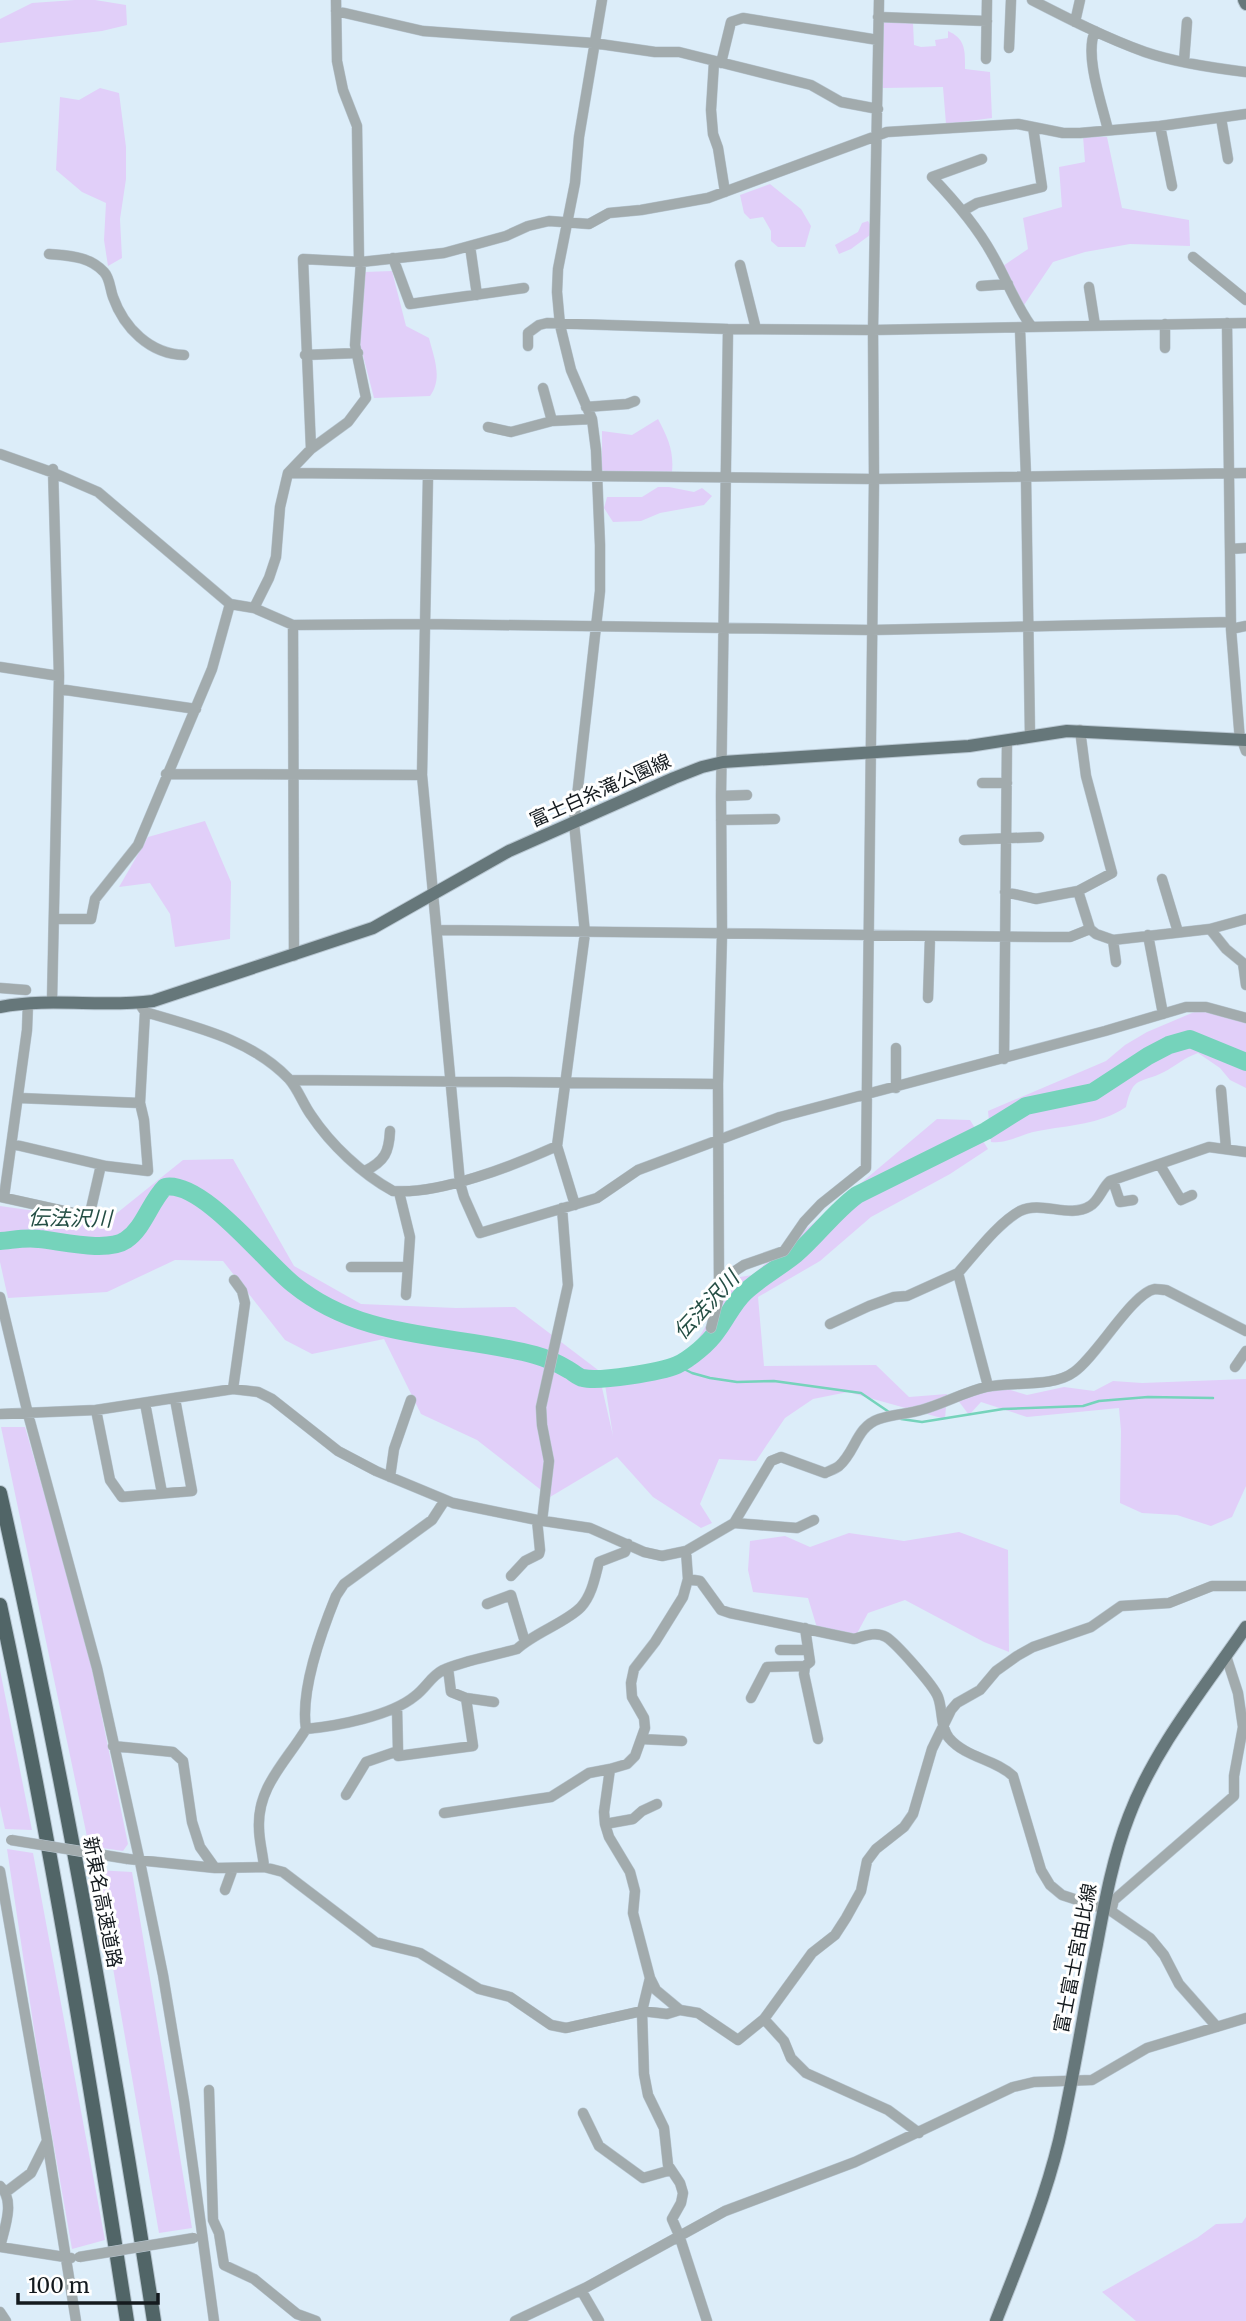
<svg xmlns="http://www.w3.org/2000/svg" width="1246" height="2321" font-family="Merriweather,'Noto Sans JP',serif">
  <rect width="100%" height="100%" fill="#dcedf9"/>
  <path fill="#e1cff9" d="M75,0H95L126,5L127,25L102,31L0,43V19L32,3Z
    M882,20L913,23L914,45L921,47L936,46L935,40L948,38V31C966,39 965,51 965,69L990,72L992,118L946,124L943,87L883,88Z
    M100,88L119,93L126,147V179L120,219L122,258L108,266L104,240L106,203L82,192L56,170L60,97L79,100Z
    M1083,136L1107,137L1122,208L1189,220L1190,246L1130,244L1085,252L1053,262L1022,308L1003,266L1028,249L1023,218L1062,207L1059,167L1085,162Z
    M770,184L801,209L811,226L805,247H778L771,241V231L763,217L750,219L744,213L740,195Z
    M868,221L871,226L870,235L851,249L839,254L835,245L858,232L862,223Z
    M392,271L406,326L429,338C434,358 443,378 430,396L374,398L360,344L365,272Z
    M658,419C668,438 674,451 672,472H608L602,470V431L632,435Z
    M658,487H669L694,492L702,488L712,496L704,505L660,513L641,521L613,522L604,508L607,497H642Z
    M205,821L231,882L230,939L175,947L170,914L150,883L119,887L148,837Z
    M1206,1007L1246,1014V1088L1230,1080L1220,1068L1198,1053C1184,1058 1177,1065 1164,1072C1140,1084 1133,1075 1126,1107C1099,1125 1069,1125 1038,1131C1020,1134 1009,1144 991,1142L988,1111L1106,1061L1125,1045L1147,1032Z
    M937,1119L970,1120L988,1149L950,1174L871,1217L820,1261L758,1297L764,1366L876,1365L909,1397L947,1394L945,1419L848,1392L813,1399L785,1418L756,1461L719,1459L700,1504L712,1523L701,1528L653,1497L617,1457L550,1497L477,1440L421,1414L384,1339L312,1354L285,1340L223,1261L175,1260L107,1292L8,1298L0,1262V1206L107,1221L183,1160L233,1159L294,1266L361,1304L456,1308L515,1307L598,1370L613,1436L604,1378L681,1368L734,1278L752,1275Z
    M1246,1379V1486L1232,1517L1211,1526L1177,1515L1142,1513L1120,1503L1121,1431L1119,1408L1027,1417L981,1402L969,1415L957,1399L1004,1388L1027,1395L1064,1387L1094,1391L1113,1381L1142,1383Z
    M1,1427H25L85,1635L128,1844L123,1851L89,1846Z
    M959,1532L1008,1550L1009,1652L984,1642L905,1600L868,1613L854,1639L818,1631L808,1598L753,1592L748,1570L750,1541L785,1536L810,1547L849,1533L904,1541Z
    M0,1670L32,1830L5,1829L0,1806Z
    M7,1849L33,1853L105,2240L72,2249L37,2049Z
    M96,1870L132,1872L192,2228L159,2233Z
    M1246,2217V2321H1136L1102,2292L1197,2238L1216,2224L1242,2223Z"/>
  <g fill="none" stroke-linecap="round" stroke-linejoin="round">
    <path stroke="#75d3bb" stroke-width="2.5" d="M676,1365L692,1373L710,1378L737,1382L774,1381L861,1393L889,1412
      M901,1419L922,1422L1003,1409L1083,1406L1099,1401L1148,1397L1213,1398"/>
    <path stroke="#75d3bb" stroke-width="18" d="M0,1241C13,1240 26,1237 39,1239C61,1241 107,1253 126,1240C144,1228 150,1202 165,1187C202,1180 265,1262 293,1284C364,1342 453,1333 535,1355C546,1358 559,1364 569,1370C573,1372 578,1377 583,1378C599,1382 661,1372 677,1365C690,1359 709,1343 717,1331C727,1318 733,1303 745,1292C760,1278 780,1267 796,1254C818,1235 834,1212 857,1195L986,1131L1026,1106L1093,1092L1148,1056L1169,1045L1190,1039L1246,1062"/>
    <defs>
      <path id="minor" d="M336,0L337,61L343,90L357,126L359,262
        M1032,0C1069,19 1106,38 1145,52C1177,63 1213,68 1246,72
        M336,11L423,31L593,43L655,52H679L811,85L841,102L878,109
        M878,17L987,21
        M1075,22L1080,0
        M1095,31C1084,55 1102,104 1108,130
        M1009,48L1011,0
        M986,59L987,0
        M1184,61L1187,22
        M714,62L711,110L713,134L718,148L725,192
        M721,63L731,22L743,18L878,40
        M1221,118L1228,159
        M1160,126L1172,186
        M982,159L932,177C955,201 976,225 992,254C1006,278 1015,304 1031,326
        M963,211L977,203L1042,187L1033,127
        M470,246L477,295
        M49,254C70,256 89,256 104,272C110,278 110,289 113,297C124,328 150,354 184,355
        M1193,257L1246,300
        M393,258L410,304L524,288
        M740,265L756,329
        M981,286L1008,284
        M1089,287L1095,325
        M1227,323L1231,629L1240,741
        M1165,324V348
        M1020,329L1026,476L1030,736
        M528,346V333L539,325L547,323L728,329L873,330L1246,323
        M305,355L358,353
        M543,388L552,421
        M586,407L627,404L635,401
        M488,427L511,432L552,421L592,419
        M311,449L303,259L361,262L444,253L506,236L528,226L549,221L589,224L609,213L641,210L708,198L887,132L1018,124L1063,133H1080L1160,126L1246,114
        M0,454L54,473L98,492L230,604L254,608L293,625L425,624L872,630L1231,622
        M288,473L874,479L1246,473
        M428,476L422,775L460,1183L464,1197L480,1233L597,1198L638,1170L780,1117L1105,1031L1186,1007H1206L1246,1018
        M1230,549L1246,548
        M254,608L269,578L276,557L280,507L288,473L311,449L348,422L366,398L355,345L361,262
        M293,625L294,956
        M1231,629L1246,626
        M0,667L59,676
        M59,689L196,709
        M1242,740L1246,751
        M166,774L422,775
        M982,783H1007
        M721,796L747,795
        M721,820L775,819
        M964,840L1039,837
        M1162,879L1178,932
        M1078,891L1090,929
        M1005,892L1036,899L1078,891L1112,873L1086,776L1080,730
        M54,919H91L95,899L138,845L212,669L230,604
        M1210,929L1226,949L1243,963L1246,985
        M437,930L1046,937H1070L1090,929L1096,934L1113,940L1210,929L1246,919
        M1148,935L1163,1014
        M1113,940L1116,962
        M0,988L26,990
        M928,998L930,937
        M52,1001L59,676L53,469
        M139,1003L145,1012C195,1027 251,1039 289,1079C298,1089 303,1104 311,1115C331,1145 362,1174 393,1191C439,1195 515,1165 557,1146
        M896,1048V1088
        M1004,1059L1007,740
        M290,1080L718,1084
        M1221,1090L1226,1148
        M140,1103L145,1012
        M12,1144L106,1166L148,1171L144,1120L140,1103L19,1098
        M1160,1165L1181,1200L1192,1195
        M365,1171C385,1161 389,1152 390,1131
        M1113,1181L1120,1202L1133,1200
        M399,1192L410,1237L406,1295
        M1,1197L87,1216L90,1213L101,1165
        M4,1197L27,1030L28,1003
        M575,1205L557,1146L585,933L574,823L600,591V545L596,450L592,419L571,370L560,325L557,292L558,269L575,183L579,137L602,0
        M351,1267H408
        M719,1288L718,1084L722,934L721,796L728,329
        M0,1297L28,1414L97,1668L140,1862L163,1975L184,2101L214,2321
        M830,1324L869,1306L894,1297L907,1296L958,1273
        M711,1328L722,1285L729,1275L744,1265L784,1251L804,1222L821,1204L866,1168L874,479L873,330L879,0
        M1235,1367L1246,1351
        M988,1386L958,1273C975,1254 998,1223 1020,1211C1042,1200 1069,1219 1090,1206C1099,1201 1102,1188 1110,1181L1209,1147L1246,1152
        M233,1389L245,1303L242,1291L234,1280
        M145,1403L162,1493
        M96,1410L110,1480L122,1497L192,1491L175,1399
        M0,1414L96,1410L233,1389L258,1392L272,1399L338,1451L376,1471L453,1503L537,1520L590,1528L644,1552L662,1556L686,1551L734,1523L771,1461L781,1457L825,1473C829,1471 835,1469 839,1466C856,1451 856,1427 879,1419C893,1414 908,1414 921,1410C943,1404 964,1392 986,1387C1012,1381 1053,1388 1074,1372C1097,1356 1132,1293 1155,1289C1159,1289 1162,1290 1166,1290L1246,1331
        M390,1477L394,1449L411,1400
        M542,1521L549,1461L542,1425L541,1407L568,1285L562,1208
        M734,1523L797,1528L814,1520
        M511,1576L525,1561L539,1554L540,1550L537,1520
        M688,1579L700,1581L721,1610L730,1613L854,1639C864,1636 876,1631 886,1637C896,1643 934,1686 938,1697C943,1710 940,1727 949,1738C966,1758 995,1759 1013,1776L1041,1870L1050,1885L1062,1895L1111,1911L1150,1938L1164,1955L1179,1984L1217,2027
        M487,1604L511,1595L525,1642
        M805,1628L810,1662L805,1666L804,1674L818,1739
        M780,1650H808
        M466,1698L494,1702
        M751,1698L767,1667L805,1666
        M397,1707L398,1751
        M306,1729C337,1726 391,1716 415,1696C426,1688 431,1676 443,1670C465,1660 493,1656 517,1649C534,1633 567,1622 581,1607C592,1595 595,1577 599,1562L625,1552L628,1544
        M641,1739L682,1741
        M113,1746L173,1752L183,1761L192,1822L200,1847L215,1868
        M346,1795L366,1762L398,1751V1756L473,1746L466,1698L451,1692L448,1668
        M444,1813L551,1797L589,1773L610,1769
        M605,1824L633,1819L642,1811L657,1804
        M128,1859L215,1868L264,1867L283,1872L375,1942L420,1953L479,1989L510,1997L551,2025L566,2028L642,2011L667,2014L680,2010L698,2013L738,2040L764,2019L812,1953L835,1935L846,1918L861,1891L867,1861L876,1849L904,1827L913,1814L932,1749L951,1710L957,1703L980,1690L996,1671L1017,1656L1033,1647L1091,1627L1121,1606L1169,1603L1212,1586H1246
        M264,1867C263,1854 259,1841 259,1828C257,1787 286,1762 306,1729C300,1690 321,1633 336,1596L344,1584L432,1520L445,1500
        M0,1871L47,2140L76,2321
        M225,1890L233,1868
        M1111,1911L1114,1900L1234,1796V1776L1243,1727L1238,1693L1226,1656
        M650,1978L642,2011L644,2074L648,2095L664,2128L668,2165L680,2183L683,2193L681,2203L672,2219L679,2235L707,2321
        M680,2010L656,1990L650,1978L633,1913L635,1891L630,1872L609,1837L605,1824L604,1812L610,1769L627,1764L635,1756L645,1728L644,1718L632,1697L631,1683L634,1669L655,1642L683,1597L688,1579L686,1551
        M764,2019L784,2041L791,2058L806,2073L888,2110L919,2133
        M209,2090L213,2220L219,2233L224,2265L254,2279L297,2314L316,2321
        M583,2113L599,2146L643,2178L671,2170
        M0,2186C16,2201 4,2229 0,2247
        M6,2192L31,2173L47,2141
        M0,2247L71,2258
        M581,2290L599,2321
        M0,2312L6,2321
        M515,2321L587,2287L725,2211L855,2162L1013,2087L1034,2082L1092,2080L1147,2048L1246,2018"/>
      <path id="major" d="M1244,0L1246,4
        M0,1007C51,997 102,1008 153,1001L373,928L509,851L674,778L702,767L723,762L969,746L1067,731L1246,740
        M996,2321C1019,2262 1044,2203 1059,2141C1074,2076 1084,2009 1097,1944C1105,1901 1113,1857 1129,1816C1155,1747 1205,1687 1246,1627"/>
      <path id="highway" d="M0,1493C62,1767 111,2043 154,2321
        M0,1605C51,1842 90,2081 127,2321"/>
    </defs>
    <use href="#minor" stroke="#b8c7d2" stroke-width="11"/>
    <use href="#major" stroke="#b8c7d2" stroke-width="14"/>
    <use href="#highway" stroke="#b8c7d2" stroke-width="16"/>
    <use href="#minor" stroke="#a2abad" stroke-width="10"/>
    <use href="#major" stroke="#66777a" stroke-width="12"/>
    <use href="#highway" stroke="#516567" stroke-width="14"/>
    <defs>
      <path id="minor-bridge" d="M11,1840L128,1859
        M79,2257L194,2238"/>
    </defs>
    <use href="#minor-bridge" stroke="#b8c7d2" stroke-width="11" stroke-linecap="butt"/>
    <use href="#minor-bridge" stroke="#a2abad" stroke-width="10"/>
  </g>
  <g text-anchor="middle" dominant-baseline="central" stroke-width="6" stroke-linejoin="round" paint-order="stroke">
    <g font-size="19" fill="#141a1e" stroke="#fff">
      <text transform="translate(600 790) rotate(-24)">富士白糸滝公園線</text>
      <text transform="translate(103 1902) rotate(79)">新東名高速道路</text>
      <text transform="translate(1075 1958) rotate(-79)">富士富士宮由比線</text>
    </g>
    <g font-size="21" font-style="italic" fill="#244e44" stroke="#fff">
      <text transform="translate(70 1218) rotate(1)">伝法沢川</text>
      <text transform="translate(706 1305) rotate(-47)">伝法沢川</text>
    </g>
  </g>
  <path d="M18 2293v10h140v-10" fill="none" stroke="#141a1e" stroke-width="3.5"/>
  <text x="28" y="2293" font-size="21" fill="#141a1e" stroke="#ffffff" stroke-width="5" paint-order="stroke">100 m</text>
</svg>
